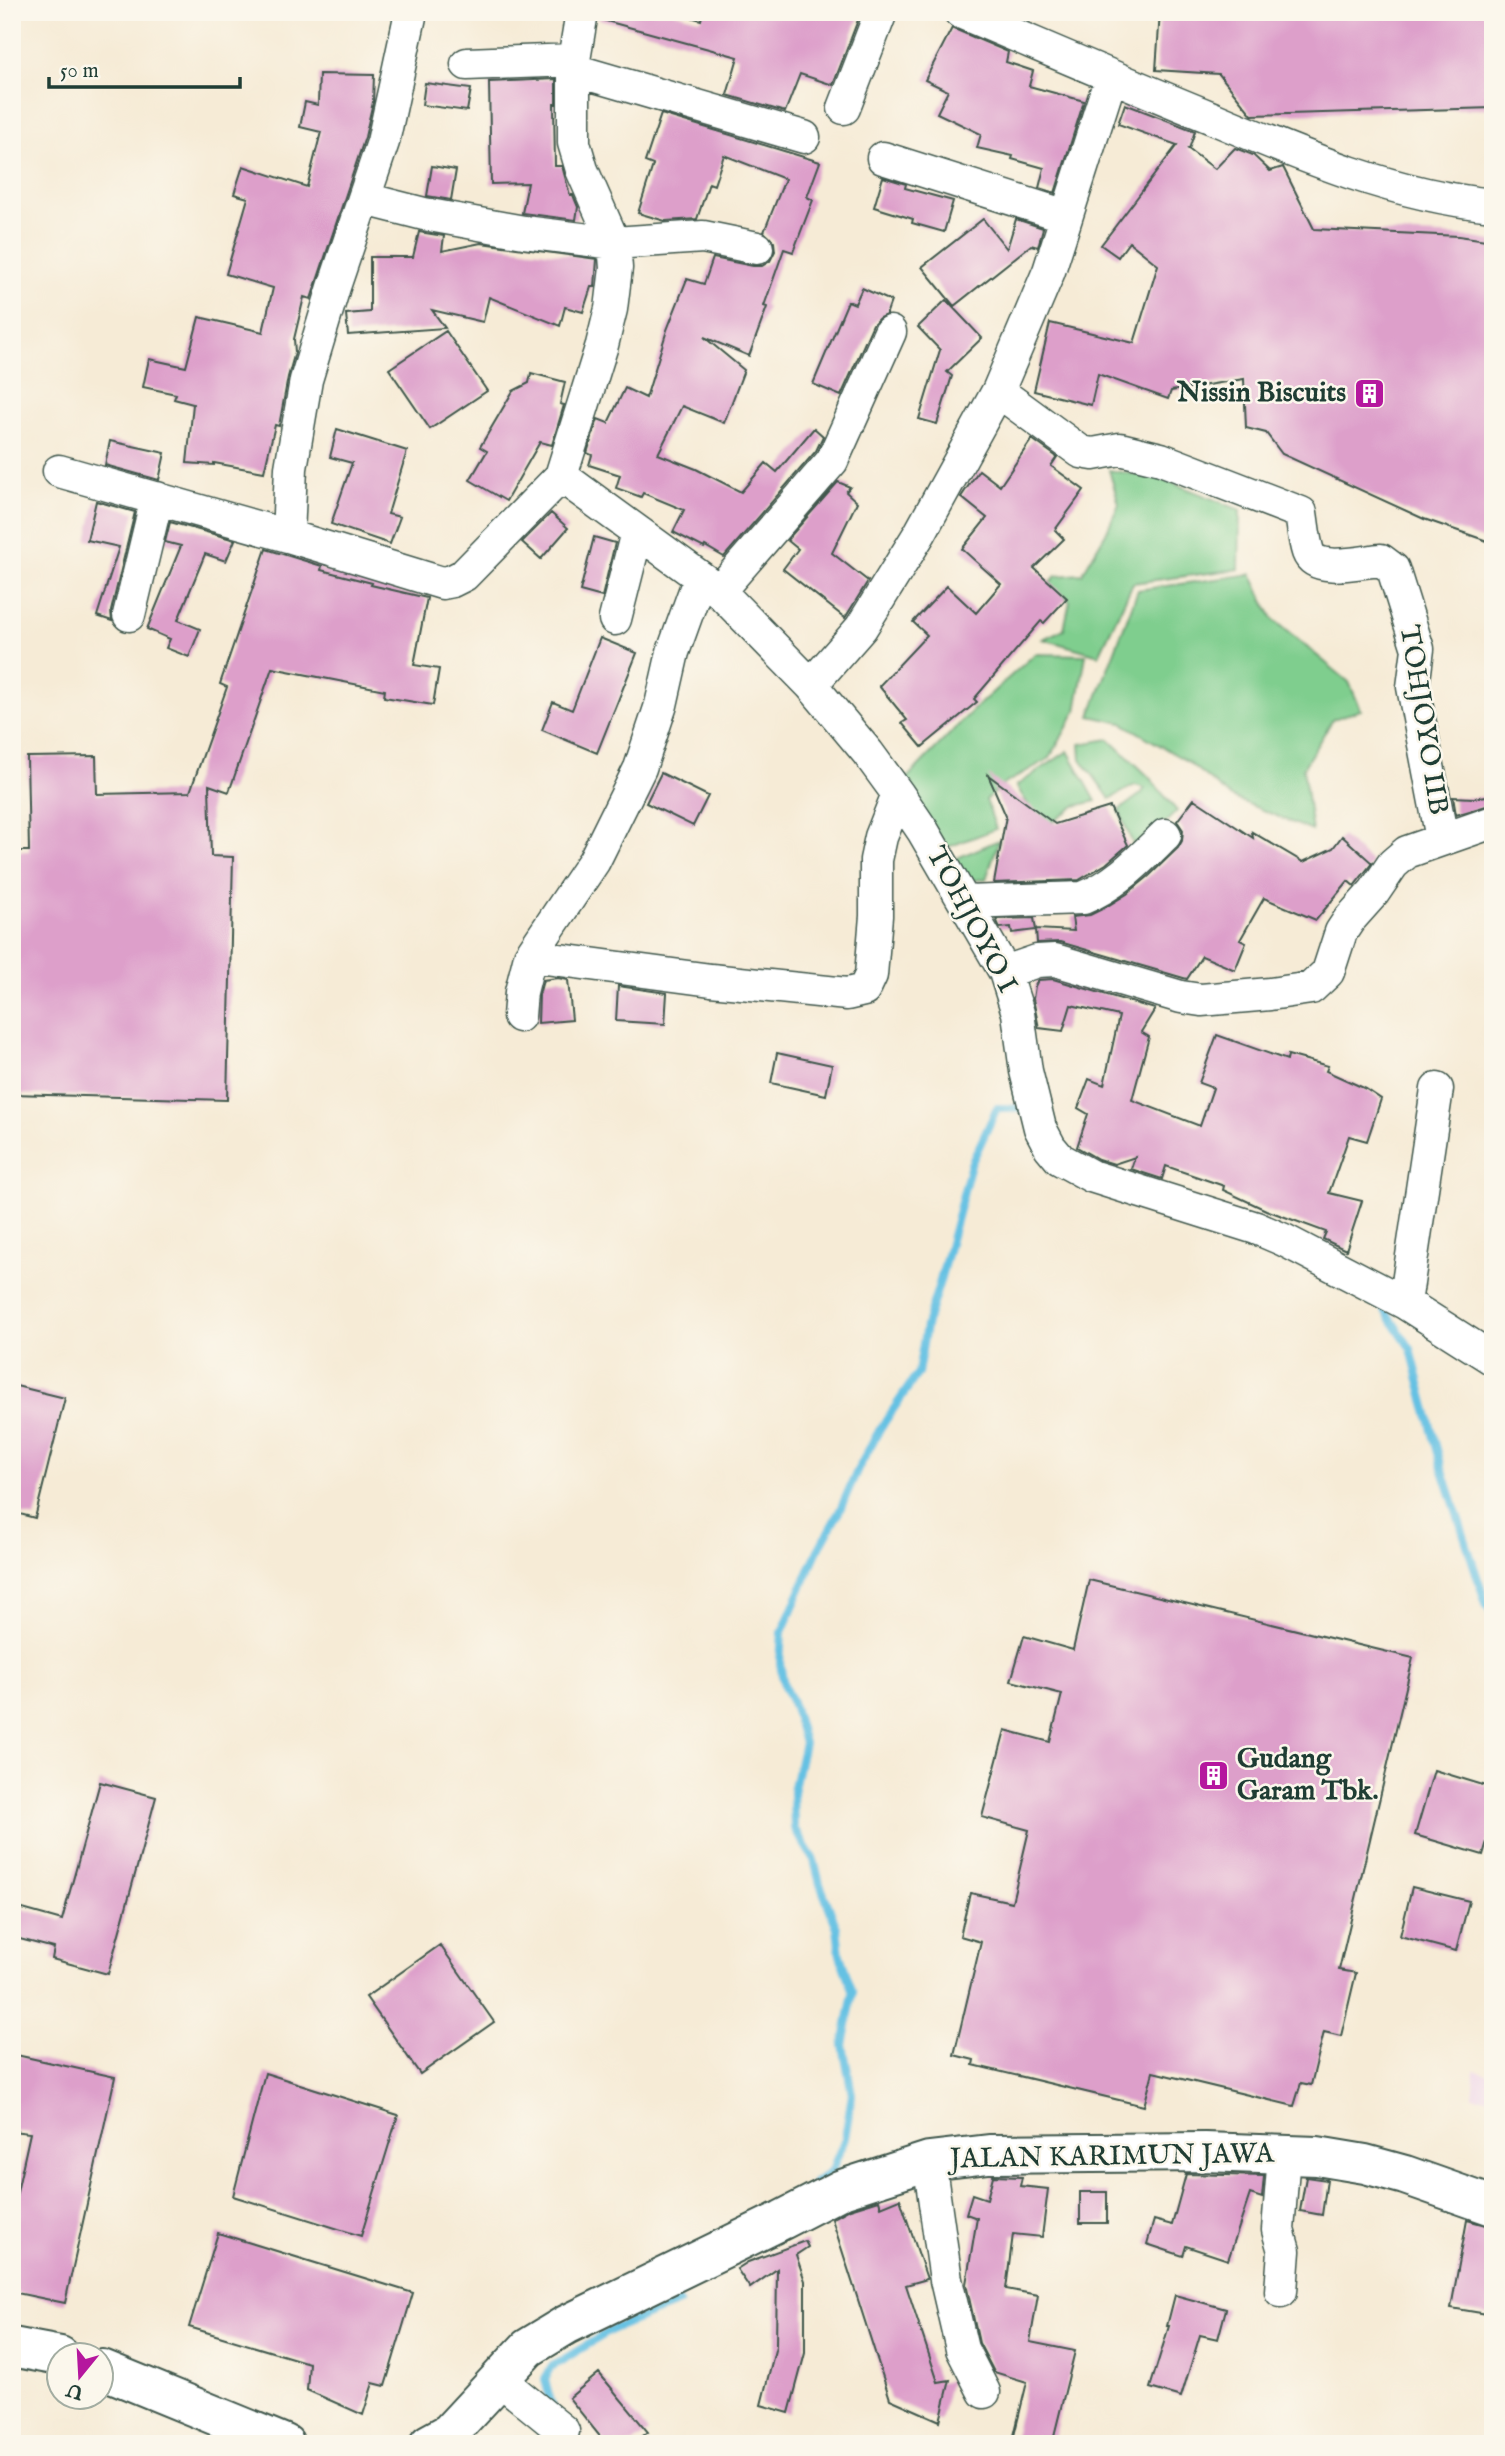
<svg xmlns="http://www.w3.org/2000/svg" width="1505" height="2456" font-family="'IM FELL English',serif">
  <rect width="100%" height="100%" fill="#fbf7ec"/>
  <filter id="ink" filterUnits="userSpaceOnUse"><feTurbulence type="fractalNoise" baseFrequency=".0143" numOctaves="2"/><feDisplacementMap in="SourceGraphic" scale="14" xChannelSelector="R" yChannelSelector="G"/><feConvolveMatrix kernelMatrix="1 2 1 2 8 2 1 2 1" color-interpolation-filters="sRGB"/></filter>
  <filter id="wash" filterUnits="userSpaceOnUse"><feTurbulence type="fractalNoise" baseFrequency=".00686" numOctaves="4" result="noise"/><feDisplacementMap in="SourceGraphic" scale="28" xChannelSelector="R" yChannelSelector="G"/><feGaussianBlur stdDeviation="1.57" result="paint"/><feColorMatrix in="noise" values="0 0 0 0 0 0 0 0 0 0 0 0 0 0 0 0 0 1.4 0 .05"/><feComposite in="paint" operator="in"/></filter>
  <g filter="url(#wash)">
    <rect width="100%" height="100%" fill="#f6ebd6"/>
    <path fill="#edd1e9" d="M1474,2070L1493,2074V2123H1489L1490,2098L1473,2096Z"/>
    <path fill="#7fce8e" stroke="#4f8661" stroke-width="2" d="M1109,470L1163,479L1240,510L1239,569L1133,583L1099,655L1043,639L1064,629L1070,601L1048,585L1056,576L1082,574L1106,533L1119,504Z
      M1251,574L1273,619L1349,682L1361,710L1333,719L1303,768L1312,831L1231,797L1188,762L1122,723L1090,716L1138,590Z
      M1035,654L1086,655L1076,711L1050,758L1004,784L986,800L996,829L943,849L906,779L973,710Z
      M1109,739L1148,776L1177,811L1136,852L1119,810L1141,794L1145,788L1135,785L1110,799L1081,759L1080,744Z
      M1068,751L1096,801L1075,806L1049,825L1041,824L1016,786Z
      M999,840L986,879L959,882L950,861Z"/>
    <g fill="none" stroke-linecap="round" stroke-linejoin="round">
      <path stroke="#65c1e3" stroke-width="8" d="M1378,1303L1382,1306L1411,1349L1440,1461L1486,1604L1493,1617
        M813,2184L832,2170L845,2138L852,2094L843,2045L853,1993L840,1955L837,1928L820,1884L814,1860L794,1828L793,1792L804,1743L794,1707L784,1686L780,1663L782,1632L817,1552L839,1512L857,1471L880,1429L918,1373L926,1326L940,1281L971,1164L997,1108H1023L1024,1111
        M553,2409L545,2380L551,2367L615,2328L679,2303L668,2286"/>
    </g>
    <g id="blocks">
      <path fill="#dd9fca" d="M600,12H673L701,20L703,12H861L833,85L800,74L785,112L727,95L738,57L599,19Z
        M1160,12H1493V108L1252,115L1219,74L1156,70Z
        M952,28L1008,52L1006,62L1033,71L1029,86L1084,101L1055,193L1039,188L1044,168L1012,159L1013,156L977,148L981,134L937,113L948,91L925,80Z
        M319,74L374,75L373,102L365,137L311,299L304,297L294,339L295,352L288,377L279,426L275,425L264,472L214,463V465L187,463L193,404L174,399L176,394L143,387L149,359L186,367L199,317L263,332L273,288L226,274L248,198L234,194L243,166L307,187L321,132L300,127L305,102L318,105Z
        M556,79V104H554L555,166H562L570,195H573L578,207L576,220L522,213L528,183L491,184L489,82Z
        M425,83L471,89L467,111L422,105Z
        M1125,104L1195,131L1189,149L1187,148L1215,169L1235,148L1253,155L1270,171L1283,167L1314,229L1459,236L1493,241V543L1424,519L1282,454L1266,433L1246,428L1244,379L1171,391L1168,399L1098,374L1091,405L1034,391L1050,323L1134,343L1158,265L1129,242L1118,257L1101,245L1177,145L1118,124Z
        M661,114L820,162L807,197L813,200L793,252L784,249L764,306L767,307L749,356L704,337L744,370L724,423L682,406L658,454L696,469L741,492L766,463L777,472L814,428L823,436L816,451L724,557L705,546L704,548L673,532L684,510L643,493L641,497L616,488L620,475L589,465L592,455L587,453L598,419L608,423L625,388L646,398L667,330L687,279L704,284L713,258L753,266H762L770,261L775,251L774,242L764,232L785,179L724,155L714,185L709,183L697,219L665,221L638,213L653,165L645,162Z
        M432,166L456,170L451,200L427,196Z
        M883,177L906,184L905,188L953,201L944,232L912,223L913,219L874,207Z
        M983,219L1007,249L1016,219L1043,228L1038,247L1031,245L954,306L922,267Z
        M419,232L444,236L442,251L481,243L597,259L595,287H591L583,312L565,307L560,326L489,297L483,322L432,310L445,328L348,335L346,314L370,312V257H413Z
        M862,288L891,301L886,315L879,318L873,324L841,396L813,384L848,301L855,304Z
        M946,300L982,338L947,372L952,376L937,424L919,419L940,350L918,327Z
        M446,331L487,391L430,429L389,369Z
        M531,373L565,382L560,404L564,405L552,445L540,442L506,501L470,480L487,451L480,447L513,391L529,383Z
        M337,429L407,451L388,514L400,517L390,544L331,524L352,463L330,457Z
        M1032,439L1057,457L1051,466L1084,490L1055,530L1064,539L1034,568L1067,598L1044,623L1041,621L974,699L977,702L922,747L902,723L907,720L879,686L927,635L913,622L947,586L976,613L1001,584L962,549L987,518L961,497L979,470L1000,486Z
        M110,441L165,453L159,480L105,465Z
        M838,482L850,487L846,492L857,502L832,553L868,581L845,618L783,569L798,549L787,540Z
        M96,501L135,512L111,611L112,621L97,616L119,547L87,540Z
        M551,513L568,528L541,559L522,542Z
        M170,522L235,540L226,561L205,554L178,620L200,629L189,657L166,648L170,639L147,629L181,546L165,542Z
        M594,537L615,543L602,597L580,591Z
        M266,549L322,566L321,570L372,583L371,585L427,598L414,665L439,669L433,705L384,697L385,690L272,668L229,792L209,785L211,856L233,857L227,1100L12,1094V851H29L27,757L96,756L97,794L190,792L227,687L220,684Z
        M600,638L637,653L597,753L542,730L553,702L572,710Z
        M661,773L708,796L693,826L646,803Z
        M988,775L1055,824L1110,807L1128,845L1106,864L1079,880L994,883L1006,816Z
        M1493,795V804L1456,815L1453,797L1474,798Z
        M1194,799L1253,838L1252,832L1303,862L1333,848L1342,836L1372,863L1354,886L1348,881L1316,920L1264,898L1240,940L1246,943L1235,970L1202,956L1187,979L1060,942L1037,943L1036,929L1074,931L1072,917L1090,915L1104,908L1127,894L1149,876L1178,848L1182,841L1183,830L1177,821Z
        M1034,918L1036,930L1012,933L1011,927L1000,928L996,919Z
        M558,978L568,980L572,1020L538,1023L539,995L543,980Z
        M1053,979L1155,1009L1141,1032L1149,1037L1132,1100L1200,1126L1213,1088L1199,1083L1217,1035L1287,1060L1288,1055L1328,1066L1326,1071L1366,1089L1381,1099L1367,1141L1349,1136L1329,1193L1362,1201L1346,1250L1323,1239L1326,1232L1266,1210L1223,1190L1224,1186L1166,1166L1162,1179L1131,1169L1135,1157L1114,1164L1098,1159L1077,1147L1088,1114L1078,1108L1089,1079L1104,1085L1119,1016L1071,1005L1063,1031L1039,1028L1033,999L1035,986L1038,980Z
        M618,986L667,993L665,1024L616,1021Z
        M777,1053L832,1065L826,1095L771,1083Z
        M12,1385L65,1398L35,1518L12,1512Z
        M1089,1580L1413,1658L1339,1970L1356,1973L1341,2036L1324,2032L1311,2085L1301,2083L1294,2106L1153,2072L1144,2106L973,2065L974,2060L954,2055L981,1942L960,1936L970,1893L1012,1902L1029,1830L982,1817L1005,1730L1050,1742L1062,1694L1011,1681L1024,1636L1073,1650Z
        M1434,1770L1493,1788V1821L1483,1855L1415,1835Z
        M100,1782L156,1797L108,1974L52,1959L54,1948L12,1937V1906L62,1920Z
        M1412,1887L1469,1901L1456,1951L1400,1936Z
        M440,1945L494,2022L420,2074L366,1997Z
        M12,2054L115,2077L65,2303L12,2292V2215L30,2133L12,2131Z
        M265,2073L398,2115L361,2236L233,2196Z
        M1186,2174L1264,2176L1262,2198L1250,2194L1228,2260L1186,2246L1183,2256L1147,2244L1154,2220L1172,2225Z
        M993,2176L1022,2177L1020,2186L1048,2189L1042,2237L1013,2234L1006,2289L1038,2295L1030,2342L1075,2351L1052,2444H1012L1027,2382L994,2372L979,2343L966,2284L977,2218L966,2214L972,2194L987,2199Z
        M1306,2177L1327,2180L1322,2215L1300,2211Z
        M1080,2192H1107V2223H1080Z
        M900,2199L927,2279L906,2285L938,2382L950,2380L940,2421L890,2399L832,2219L850,2209L879,2200L881,2207Z
        M1467,2220L1493,2227V2315L1451,2308Z
        M218,2233L413,2293L385,2386L373,2383L363,2415L307,2390L309,2363L189,2327Z
        M805,2241L808,2247L796,2255L805,2281V2353L789,2413L761,2405L776,2346L777,2269L750,2288L737,2269L748,2262Z
        M1175,2295L1226,2309L1218,2339L1200,2335L1181,2397L1150,2388L1169,2326H1167Z
        M599,2373L648,2432L633,2444H606L569,2398Z"/>
    </g>
  </g>
  <g filter="url(#ink)">
    <use href="#blocks" fill-opacity="0" stroke="#3f574c" stroke-width="2"/>
    <g fill="none" stroke-linecap="round" stroke-linejoin="round">
      <defs>
        <path id="street" d="M411,12L383,142L334,287L306,380L291,468L288,536L442,583L452,581L464,575L561,476L602,345L611,309L616,268L614,243L582,170L574,143V60L582,12
          M960,12C1043,47 1126,83 1210,117C1302,156 1393,195 1493,205
          M467,64L574,60
          M574,70L804,137
          M844,108L881,12
          M883,158L1066,216
          M365,199L424,214L524,232L614,243L703,237L757,248
          M998,391L1081,452L1093,454L1120,449L1161,459L1301,513C1303,525 1304,540 1308,552C1316,574 1363,561 1381,560L1393,569L1418,649L1413,687L1442,839
          M59,471L288,536
          M561,476L719,591L811,685L868,753L898,794L923,831L1005,972L1018,1013L1026,1071L1040,1128L1050,1147L1060,1159L1091,1176L1256,1228L1284,1240L1405,1303L1493,1359
          M719,591L832,461L890,332
          M129,615L157,498
          M615,619L637,532
          M811,685L861,628L920,533L998,391L1049,271L1111,77
          M965,902L1083,898C1116,885 1140,859 1165,835
          M530,956L711,980L847,994L864,990L871,975L876,916V860L881,837L898,794
          M1005,972L1037,961L1055,960L1181,997L1201,1000L1270,994L1311,988L1328,972L1341,932L1349,920L1374,892L1393,864L1407,852L1493,822
          M519,1016L521,992L530,956L594,861L640,768L661,705L673,652L700,577
          M1405,1303L1437,1089
          M929,2161L946,2280L962,2349L984,2392
          M1281,2291L1284,2251L1278,2230L1284,2155
          M499,2379L563,2431L559,2444"/>
        <path id="secondary" d="M12,2347L60,2356
          M102,2369L285,2444
          M429,2444L449,2433L528,2348L566,2325L782,2220L842,2189L929,2161L989,2154L1205,2152L1317,2156L1365,2164L1405,2175L1493,2206"/>
      </defs>
      <use href="#street" stroke="#3f574c" stroke-width="35"/>
      <use href="#secondary" stroke="#3f574c" stroke-width="42"/>
      <use href="#street" stroke="#fff" stroke-width="32"/>
      <use href="#secondary" stroke="#fff" stroke-width="38"/>
    </g>
  </g>
  <defs>
    <symbol id="building-square" viewBox="-11 -11 22 22"><rect x="-9" y="-9" width="18" height="18" rx="4" fill="#b5179e" stroke="#fbf7ec"/><path d="M-4-6H4V6H1V3H-1V6H-4ZM-2.5-4.3h1.7v1.8h-1.7ZM.8-4.3h1.7v1.8H.8ZM-2.5-1h1.7V.8h-1.7ZM.8-1h1.7V.8H.8Z" fill="#fff"/></symbol>
  </defs>
  <g fill-rule="evenodd">
    <use href="#building-square" x="1352" y="376" width="35" height="35"/>
    <use href="#building-square" x="1196" y="1758" width="35" height="35"/>
  </g>
  <g text-anchor="middle" dominant-baseline="central" stroke-width="5" stroke-linejoin="round" paint-order="stroke">
    <g font-size="28" font-weight="bold" fill="#1f3d34" stroke="#fbf7ec" text-anchor="end">
      <text x="1346" y="393">Nissin Biscuits</text>
      <text x="1237" y="1759" text-anchor="start">Gudang<tspan x="1237" dy="32">Garam Tbk.</tspan></text>
    </g>
    <g font-size="28" fill="#1f3d34" stroke="#fbf7ec">
      <text transform="translate(1423 720) rotate(81)">TOHJOYO IIB</text>
      <text transform="translate(971 920) rotate(62)">TOHJOYO I</text>
      <text transform="translate(1112 2157) rotate(-1)">JALAN KARIMUN JAWA</text>
    </g>
  </g>
  <rect width="1505" height="2456" fill="none" stroke="#fbf7ec" stroke-width="42"/>
  <g transform="translate(80 2376) rotate(198)"><circle r="33" fill="#fbf7ec" stroke="#a3ada2" stroke-width="2"/>
  <path d="M0-5L12 26L0 18L-12 26Z" fill="#b5179e"/>
  <text y="-10" font-size="19" font-weight="bold" text-anchor="middle" fill="#1f3d34">U</text>
  </g>
  <path d="M49 77v10h191v-10" fill="none" stroke="#1f3d34" stroke-width="3.5"/>
  <text x="60" y="77" font-size="21" fill="#1f3d34" stroke="#fbf7ec" stroke-width="5" paint-order="stroke">50 m</text>
</svg>
